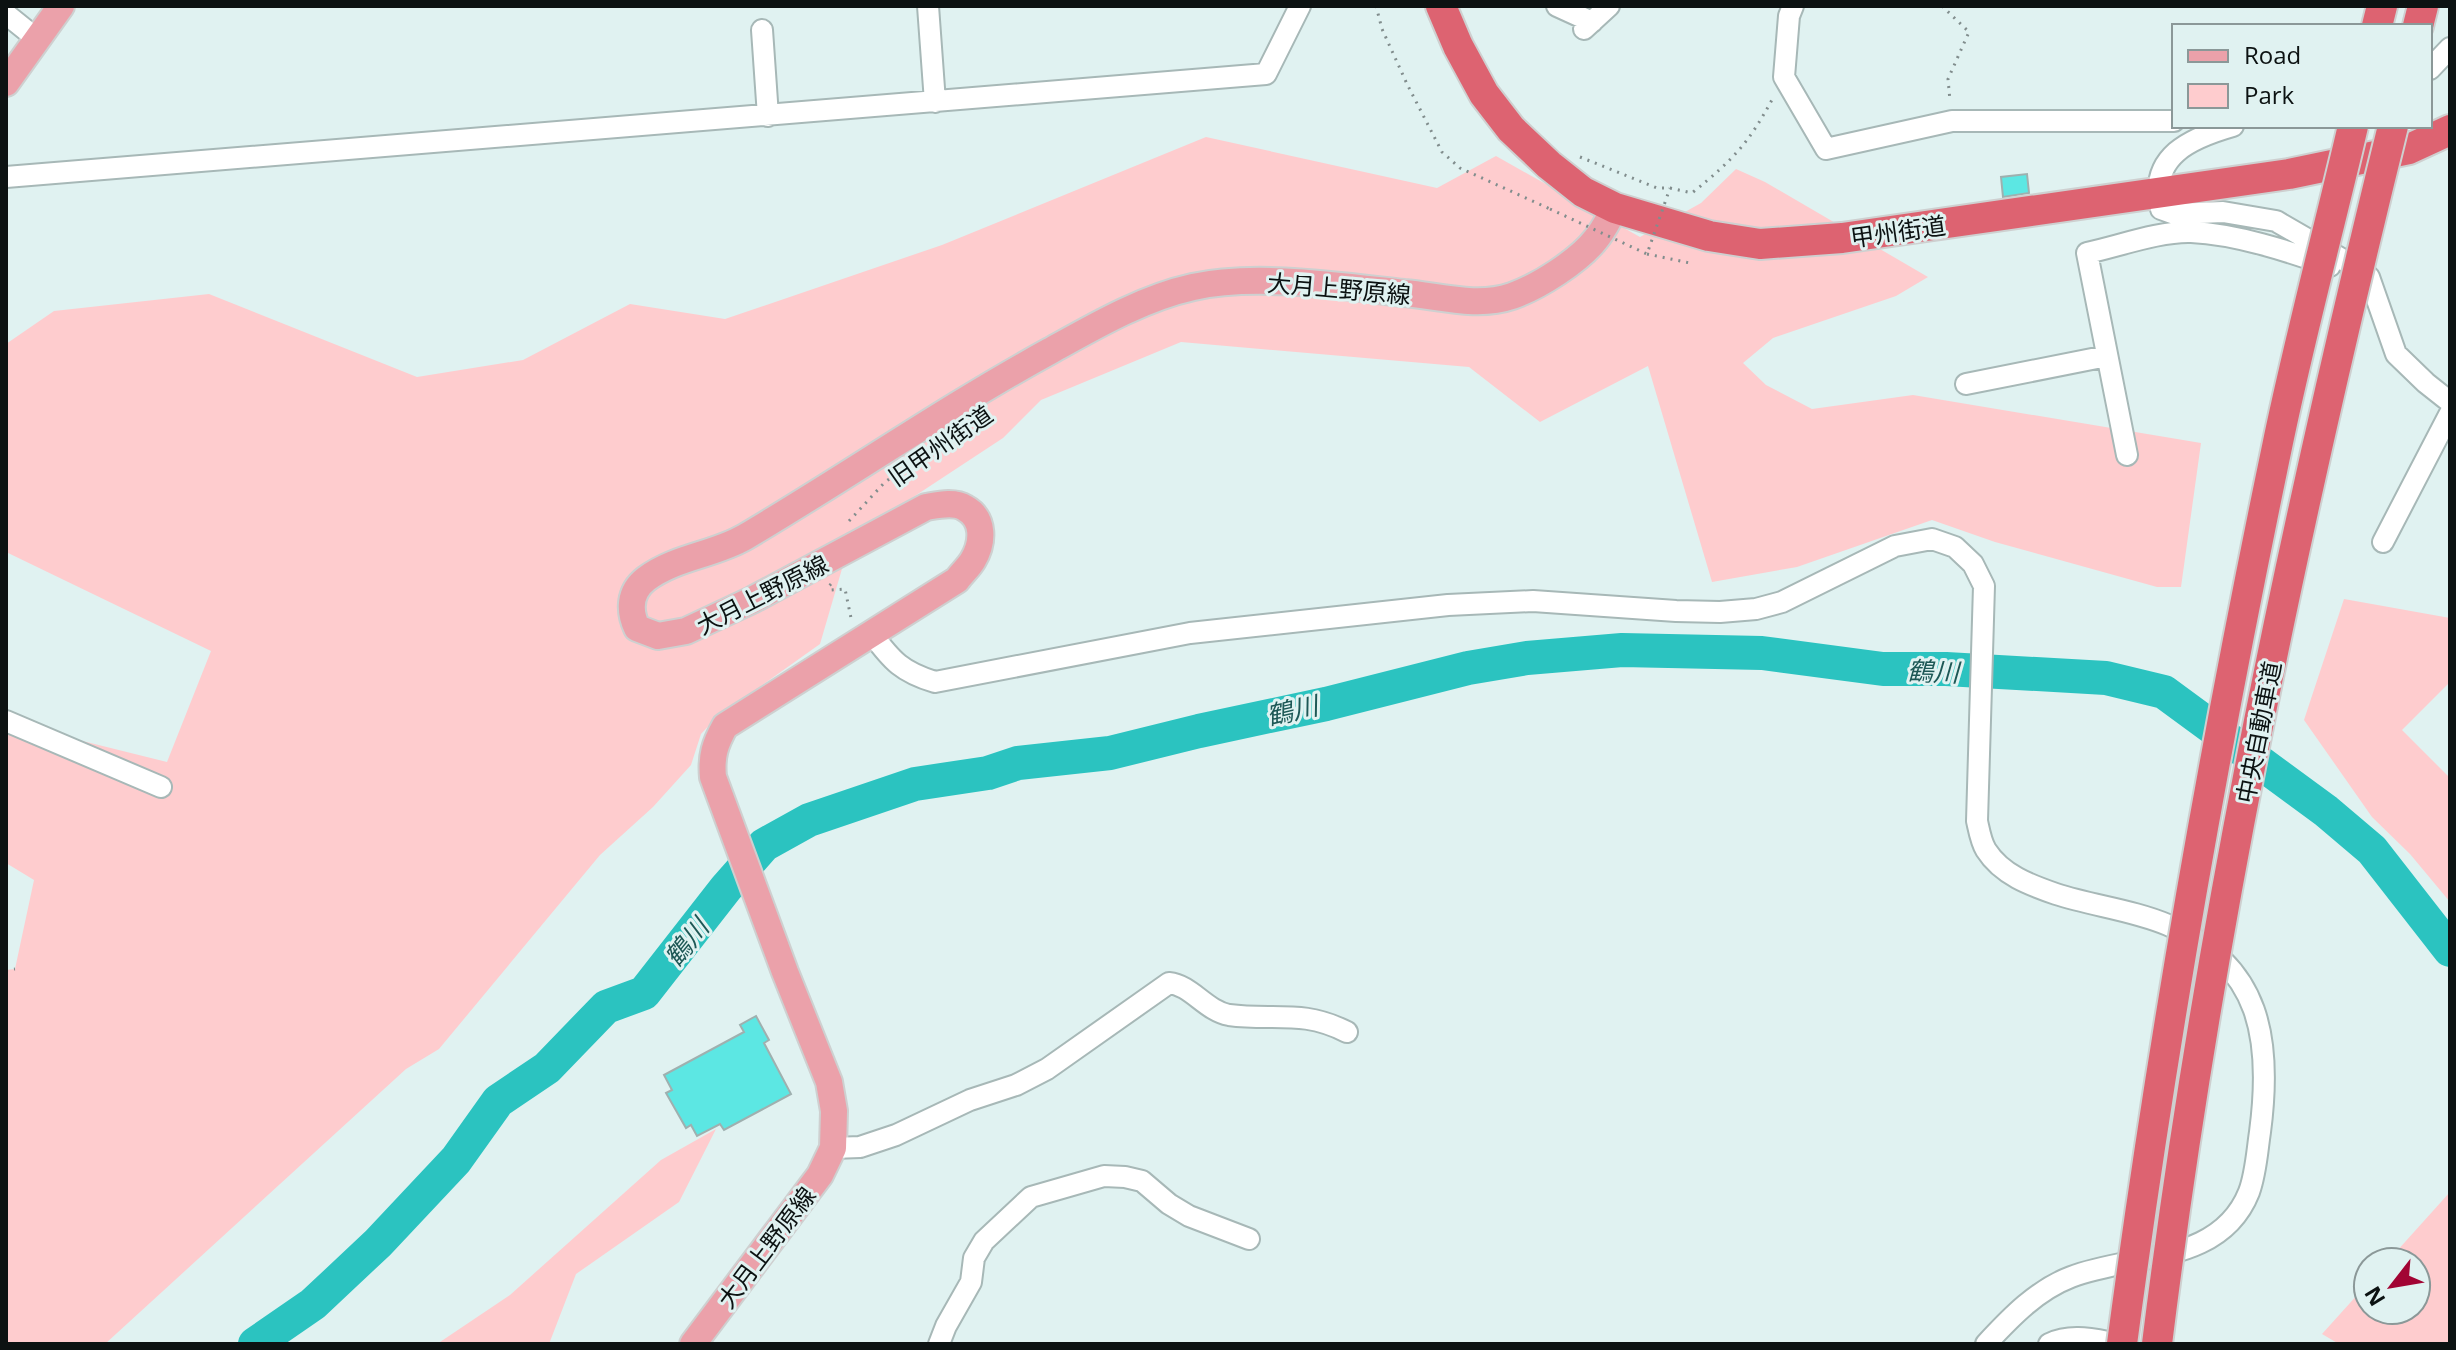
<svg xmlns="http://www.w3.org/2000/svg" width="2456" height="1350" font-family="'Open Sans','Noto Sans JP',sans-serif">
  <rect width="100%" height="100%" fill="#e0f2f1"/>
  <path fill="#feccce" d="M1206,137L1437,188L1496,156L1640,237L1701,203L1736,169L1765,182L1928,277L1896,296L1773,338L1743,363L1766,385L1812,409L1913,395L2201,443L2181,587H2157L1995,542L1932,520L1797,567L1712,582L1648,366L1540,422L1469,367L1181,342L1041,400L1003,438L851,538L820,644L716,718L701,734L691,765L653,807L600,855L439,1049L406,1069L105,1344H6V970L15,969L34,880L6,863V722L167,762L211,651L6,552V344L54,311L209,294L417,377L523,360L630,304L725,319L942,245Z
    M2344,599L2450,618V682L2402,730L2450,778V902L2410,854L2372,817L2304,720Z
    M716,1129L679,1202L576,1274L549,1344H437L510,1295L661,1160Z
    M2450,1192V1344H2339L2322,1334L2368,1283V1310H2416V1262H2387Z"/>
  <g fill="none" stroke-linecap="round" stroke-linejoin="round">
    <path stroke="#2bc3c0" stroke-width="34" d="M255,1344L313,1304L378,1243L456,1160L498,1101L547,1068L606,1007L644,993L726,888L764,845L809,820L915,784L988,773L1018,763L1110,753L1199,731L1326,704L1468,668L1527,658L1622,650L1762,653L1883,669H1946L2106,678L2164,692L2326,811L2372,850L2450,950"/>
  </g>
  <path fill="#5ce7e3" stroke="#9fb0af" stroke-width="2" d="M2027,174L2029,193L2003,197L2001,177Z
    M756,1016L769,1040L764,1043L791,1094L724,1130L720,1124L697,1136L691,1125L686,1128L666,1093L672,1090L664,1075L744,1032L740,1025Z"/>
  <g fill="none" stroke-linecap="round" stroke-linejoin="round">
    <defs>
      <path id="minor" d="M928,6L935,102
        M1557,6L1592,22
        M1793,6L1789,16L1784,77L1826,149L1952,121H2174
        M6,14L37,39
        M1584,29L1609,6
        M762,30L768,116
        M2430,69L2450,48
        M2233,126C2191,138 2148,156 2161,209L2175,214L2223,212L2276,221L2359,269L2369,277L2396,354L2426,383L2450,402
        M6,177L1266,74L1300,6
        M1966,384L2107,356
        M2127,455L2087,253C2119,246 2160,231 2191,232C2236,234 2288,251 2330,266
        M2383,542L2450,413
        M872,634C892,661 902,672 935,682L1190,633L1448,605L1533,601L1676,611L1720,612L1756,609L1782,602L1895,546L1932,539L1955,547L1973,564L1984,586L1977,821C1979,830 1981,842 1986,850C2002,875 2030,885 2056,894C2093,906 2133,910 2168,925C2262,965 2272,1041 2260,1132C2257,1152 2256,1173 2249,1192C2220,1265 2133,1253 2071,1277C2037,1290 2011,1317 1986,1344
        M6,721L161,787
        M833,1148L860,1147L896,1135L970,1100L1016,1085L1047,1069L1169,983C1191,985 1206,1011 1229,1015C1274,1021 1302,1009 1347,1032
        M939,1344L946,1326L971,1282L974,1258L984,1241L1031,1197L1104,1176L1125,1177L1142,1181L1169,1204L1189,1216L1249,1239
        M2049,1344C2072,1333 2095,1340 2120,1344"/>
      <path id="major" d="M6,83L61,6
        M693,1344L820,1175L833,1148L834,1111L829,1082L785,972L713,777C711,756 715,744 725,726L957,580C962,573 969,567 973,560C983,543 985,519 965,508C954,501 938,505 926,507L752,600L686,631L658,636L637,628C629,611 629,592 646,579C675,557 714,555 745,537C848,476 946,408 1050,351C1095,326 1143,298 1193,287C1255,273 1341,286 1404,293C1439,296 1477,308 1512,296C1538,287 1579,261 1596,239C1604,230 1609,218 1615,208"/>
      <path id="highway" d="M1441,6L1458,46L1484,94L1511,129L1549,165L1583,192L1615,208L1709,236L1760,244L1842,238L2289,174L2409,149L2450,130
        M2377,26L2382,6
        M2418,26L2423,6"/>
    </defs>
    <use href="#minor" stroke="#a7b8b7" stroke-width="24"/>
    <use href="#major" stroke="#ced0d0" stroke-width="30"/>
    <use href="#highway" stroke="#ced0d0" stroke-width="34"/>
    <path stroke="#818d8d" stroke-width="3" stroke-dasharray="2 6" stroke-linecap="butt" d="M1376,6L1382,29L1407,84L1442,152L1460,168L1550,209
      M1942,6L1969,32L1948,79L1950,101
      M1580,157L1657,188H1670L1692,193C1734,159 1749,143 1774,96
      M1647,254L1690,263
      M849,521L885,482L937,446
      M831,584L829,586L831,590L845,589L851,618
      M6,970L15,969"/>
    <use href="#minor" stroke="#fff" stroke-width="20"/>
    <use href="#major" stroke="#eba1aa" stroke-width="26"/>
    <use href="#highway" stroke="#dd6371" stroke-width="30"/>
    <defs>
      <path id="highway-bridge" d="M2122,1344C2162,1043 2215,744 2277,447C2299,340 2328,233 2353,126
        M2157,1344C2208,933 2294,527 2393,126"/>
    </defs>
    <use href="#highway-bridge" stroke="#ced0d0" stroke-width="34" stroke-linecap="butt"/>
    <path stroke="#818d8d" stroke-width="3" stroke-dasharray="2 6" stroke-linecap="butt" d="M1550,209L1647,254L1670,188"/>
    <use href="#highway-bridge" stroke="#dd6371" stroke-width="30"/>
  </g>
  <g text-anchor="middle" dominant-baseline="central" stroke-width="6" stroke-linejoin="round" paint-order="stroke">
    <g font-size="24" fill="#0c1212" stroke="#e0f2f1">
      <text transform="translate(1898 231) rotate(-8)">甲州街道</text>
      <text transform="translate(1339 288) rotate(5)">大月上野原線</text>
      <text transform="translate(940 445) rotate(-35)">旧甲州街道</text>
      <text transform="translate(762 594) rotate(-27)">大月上野原線</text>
      <text transform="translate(2258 732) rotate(-79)">中央自動車道</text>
      <text transform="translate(766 1247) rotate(-53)">大月上野原線</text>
    </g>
    <g font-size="26" font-style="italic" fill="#1d5856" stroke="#e0f2f1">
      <text transform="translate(1933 671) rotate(2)">鶴川</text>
      <text transform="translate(1292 710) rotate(-13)">鶴川</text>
      <text transform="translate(686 942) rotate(-51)">鶴川</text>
    </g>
  </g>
  <rect width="2456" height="1350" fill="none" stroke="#0c1212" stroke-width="16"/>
  <rect x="2172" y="24" width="260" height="104" fill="#e0f2f1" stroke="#8b9898" stroke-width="2"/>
  <rect x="2188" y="50" width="40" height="12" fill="#eba1aa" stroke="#8b9898" stroke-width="2"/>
  <text x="2244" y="64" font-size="24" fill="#0c1212">Road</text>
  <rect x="2188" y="84" width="40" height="24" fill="#feccce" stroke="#8b9898" stroke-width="2"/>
  <text x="2244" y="104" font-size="24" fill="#0c1212">Park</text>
  <g transform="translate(2392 1286) rotate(239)"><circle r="38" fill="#e0f2f1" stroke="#8b9898" stroke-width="2"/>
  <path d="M0-6L14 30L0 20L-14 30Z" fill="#a20434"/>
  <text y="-12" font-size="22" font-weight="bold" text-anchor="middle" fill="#0c1212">N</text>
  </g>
</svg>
